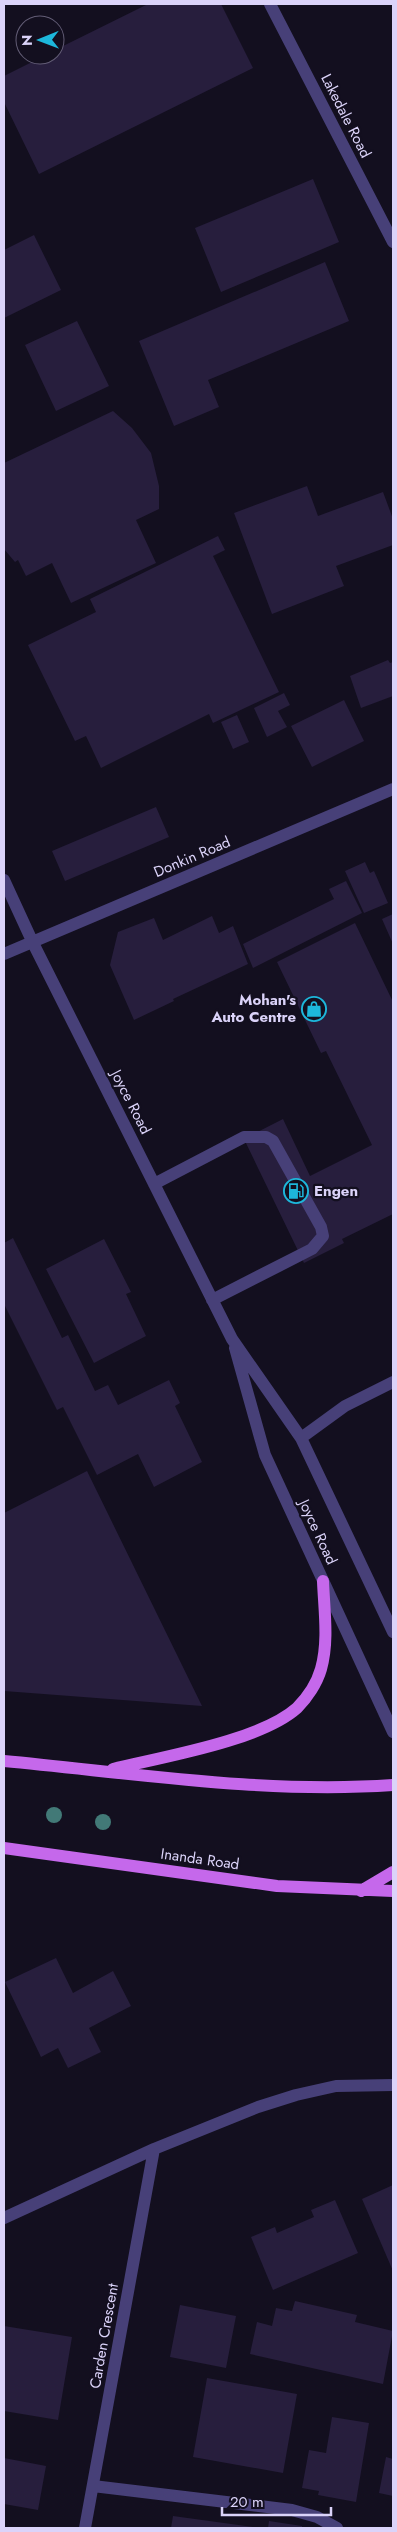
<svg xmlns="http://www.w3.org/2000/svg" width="397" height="2532" font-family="Jost,sans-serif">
  <rect width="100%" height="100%" fill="#130f1f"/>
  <path fill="#271e3d" d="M148,4H221L253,68L39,174L4,102V76L46,55H55V50Z
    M313,179L339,242L221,292L195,228Z
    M34,235L61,290L4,318V250Z
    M325,262L349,321L208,380L219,407L174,426L139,341Z
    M77,321L109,386L56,411L25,345Z
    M113,411L132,428L151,453L159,486V509L136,520L156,563L71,603L52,563L26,576L18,560L15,562L4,549V463Z
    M307,486L318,516L383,492L393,519V545L336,566L344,586L272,614L234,513Z
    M218,536L225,550L213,556L279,692L213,723L209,714L101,768L86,736L75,741L28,645L96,612L90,599Z
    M388,660L390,663L393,662V696L361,708L350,676Z
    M284,693L290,705L278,711L287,727L267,737L254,708Z
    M344,700L364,741L312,767L291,726Z
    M237,715L249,742L233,749L221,722Z
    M156,807L169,837L65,881L52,851Z
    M365,862L370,873L374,871L388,903L364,913L345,871Z
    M346,881L362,913L253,968L243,944L334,899L329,889Z
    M393,914V944L382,919Z
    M212,916L219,933L233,926L248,964L173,999L174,1001L134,1020L110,965L118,932L154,918L163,940Z
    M355,923L393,1002V1214L342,1239L344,1243L304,1263L244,1139L283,1119L310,1176L372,1145L326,1051L321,1053L277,962Z
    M13,1238L62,1338L68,1335L95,1391L108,1385L118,1405L169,1380L180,1403L175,1406L202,1462L154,1487L138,1454L97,1475L63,1407L57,1410L4,1304V1243Z
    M104,1239L131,1292L126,1294L146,1336L94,1363L46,1269Z
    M87,1471L202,1706L4,1691V1513Z
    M56,1958L73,1993L113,1971L131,2006L89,2028L101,2052L68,2068L58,2048L41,2057L5,1982Z
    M393,2185V2271L362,2199Z
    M335,2200L358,2253L273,2290L251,2237L275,2227L277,2233L314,2217L311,2210Z
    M295,2301L357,2315L355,2322L393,2331L383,2384L250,2354L257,2322L272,2326L276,2308L292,2311Z
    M180,2305L236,2316L226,2368L170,2357Z
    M4,2326L72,2337L58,2420L4,2411Z
    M207,2378L297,2394L283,2473L193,2457Z
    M332,2417L369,2423L356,2502L318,2495L319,2491L302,2488L309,2450L326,2453Z
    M386,2457L393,2459V2496L379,2493Z
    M4,2458L46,2466L38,2510L4,2504Z
    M173,2516L253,2527V2528H171Z
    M269,2521L302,2526V2528H268Z"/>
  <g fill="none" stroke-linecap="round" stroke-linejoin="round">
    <path stroke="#474078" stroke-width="12" d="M270,4L393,242
      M4,880L33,943L232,1339L301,1438L393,1632
      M4,954L393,789
      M154,1184L244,1137H266L273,1141L321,1227L323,1236L312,1249L212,1300
      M235,1348L265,1455L393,1732
      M301,1438L345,1406L393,1382
      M4,2218L154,2149L258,2107L296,2095L336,2086L393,2085
      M93,2486L292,2510L317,2517L337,2528
      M85,2528L154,2149"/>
    <path stroke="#c568eb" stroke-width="12" d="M4,1761C133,1773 263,1794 393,1785
      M113,1769C162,1757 260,1741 297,1708C307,1698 317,1683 321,1669C329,1641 324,1609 323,1581
      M4,1848L277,1886L393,1891
      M361,1891L393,1872"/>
  </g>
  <g fill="#427977">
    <circle cx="54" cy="1815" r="8"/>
    <circle cx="103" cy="1822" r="8"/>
  </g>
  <defs>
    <symbol id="shop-ring" viewBox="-11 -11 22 22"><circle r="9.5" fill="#130f1f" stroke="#1db7db" stroke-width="1.5"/><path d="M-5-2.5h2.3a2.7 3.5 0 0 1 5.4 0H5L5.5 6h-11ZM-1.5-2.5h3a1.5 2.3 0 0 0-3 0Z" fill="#1db7db"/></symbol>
    <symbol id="fuel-ring" viewBox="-11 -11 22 22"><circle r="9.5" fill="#130f1f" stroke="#1db7db" stroke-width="1.5"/><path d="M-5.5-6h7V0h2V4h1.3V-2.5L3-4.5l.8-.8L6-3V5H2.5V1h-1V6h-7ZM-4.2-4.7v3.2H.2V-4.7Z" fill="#1db7db"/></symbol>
  </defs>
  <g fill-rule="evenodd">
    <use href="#shop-ring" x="300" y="995" width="28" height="28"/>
    <use href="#fuel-ring" x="282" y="1177" width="28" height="28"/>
  </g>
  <g text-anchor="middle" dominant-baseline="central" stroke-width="4.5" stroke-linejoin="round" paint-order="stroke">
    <g font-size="15" fill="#dbd3f9" stroke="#130f1f">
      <text transform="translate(346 116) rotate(63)">Lakedale Road</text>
      <text transform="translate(192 857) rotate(-23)">Donkin Road</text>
      <text transform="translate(131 1102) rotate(63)">Joyce Road</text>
      <text transform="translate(318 1532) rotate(65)">Joyce Road</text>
      <text transform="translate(200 1859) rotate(8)">Inanda Road</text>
      <text transform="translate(104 2336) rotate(-80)">Carden Crescent</text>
    </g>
    <g font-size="15" font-weight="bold" fill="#dbd3f9" stroke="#130f1f" text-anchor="end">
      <text x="296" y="1000">Mohan's<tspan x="296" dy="17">Auto Centre</tspan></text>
      <text x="314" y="1191" text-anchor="start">Engen</text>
    </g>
  </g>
  <rect width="397" height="2532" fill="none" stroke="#dbd3f9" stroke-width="10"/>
  <g transform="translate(40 40) rotate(269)"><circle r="24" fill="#130f1f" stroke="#635d76"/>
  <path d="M0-4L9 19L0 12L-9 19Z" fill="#1db7db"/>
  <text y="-8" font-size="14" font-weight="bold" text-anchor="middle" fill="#dbd3f9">N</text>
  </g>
  <path d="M222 2507v8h109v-8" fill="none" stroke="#dbd3f9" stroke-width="2.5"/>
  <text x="230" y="2507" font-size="15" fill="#dbd3f9" stroke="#130f1f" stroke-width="4" paint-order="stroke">20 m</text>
</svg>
